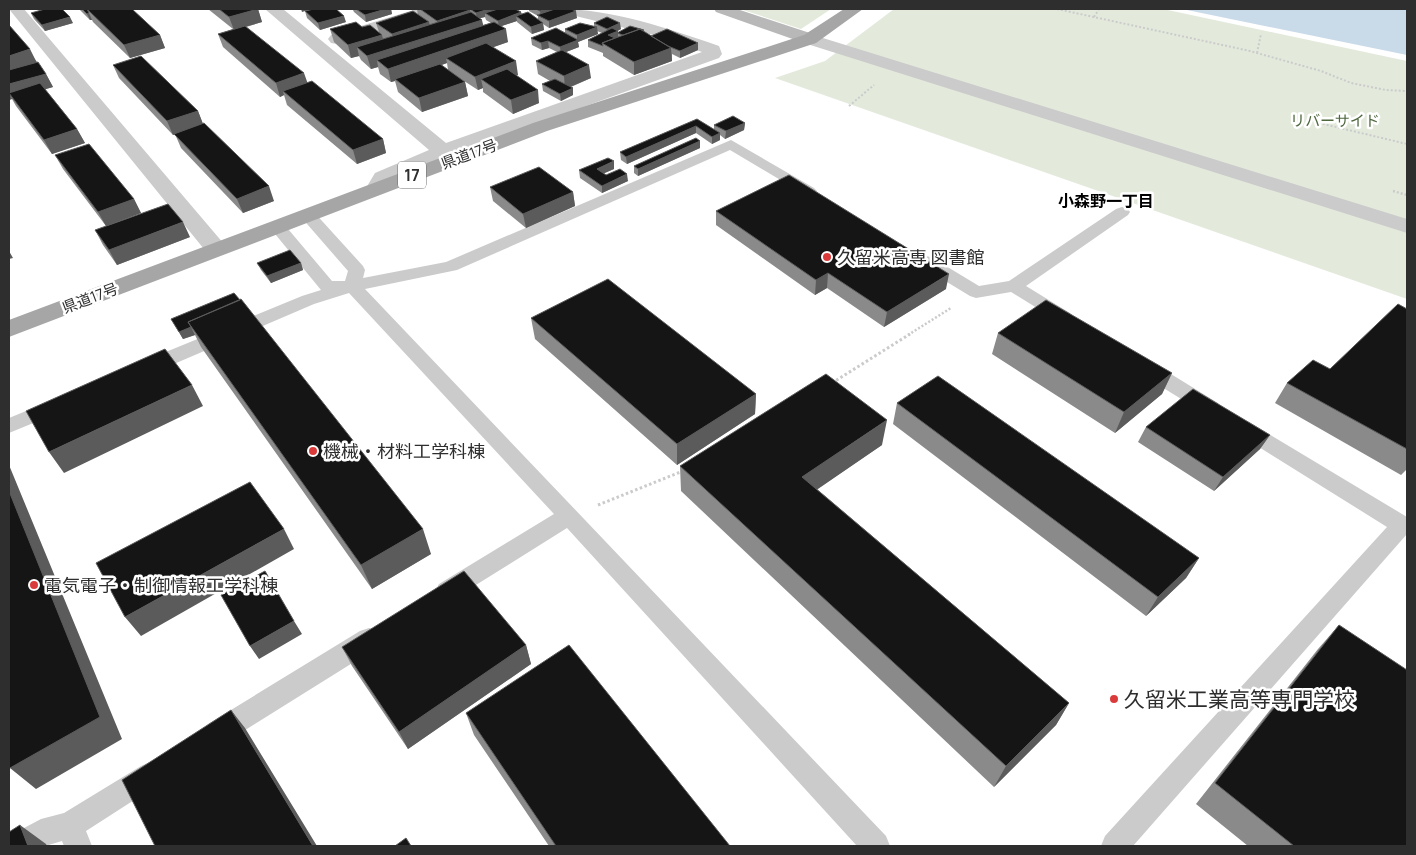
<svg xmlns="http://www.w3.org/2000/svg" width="1416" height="855" font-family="Manrope,'Noto Sans JP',sans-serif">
  <rect width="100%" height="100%" fill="#fff"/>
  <path fill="#e3eadc" d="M740,9H831L801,29Z
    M894,9H1163L1407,61V299L775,78L825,61Z"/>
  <path fill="#c9dae9" d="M1182,9H1407V55Z"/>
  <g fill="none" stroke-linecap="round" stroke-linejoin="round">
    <path stroke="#cbcbcb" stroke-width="2" stroke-dasharray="2 2" stroke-linecap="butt" d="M1057,9L1250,51L1321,71L1351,83L1386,90L1407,91
      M1094,17L1099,9
      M1257,53L1261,34
      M849,106L874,85
      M1315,122L1407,144"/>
    <path stroke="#cbcbcb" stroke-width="2.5" stroke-dasharray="2 2" stroke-linecap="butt" d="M1393,191L1407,195
      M908,335L951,308"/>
    <path stroke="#cbcbcb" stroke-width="3" stroke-dasharray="2.5 2.5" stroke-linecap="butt" d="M832,383L910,334
      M598,505L683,471"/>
    <path fill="#cbcbcb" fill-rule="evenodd" d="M731,140L814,188L817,191L814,194H804L730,150L457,270L365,289L886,836L890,846H857L567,528L455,598L447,601L439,598L435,591L439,584L554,514L349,293L314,304L153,373L146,374L139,373L137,368L139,363L302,296L321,290L271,229L269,226L271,223H283L332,281H345L348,271L301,217L299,214L301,211H313L363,266L365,270L363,278L446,262Z
      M1122,207L1128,209L1130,212L1128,215L1026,286L1070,313L1073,317L1070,321L1064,323L1058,321L1011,292L976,298L970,296L919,265L917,261L919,257L925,256L931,257L979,286L1009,281L1116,209Z
      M1146,362L1153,363L1218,403L1221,408L1218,413L1211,415L1204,413L1139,373L1137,368L1139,363Z
      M53,400L60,402L63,407L60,412L9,433V418Z
      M1242,420L1249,422L1407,517V534L1133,846H1101L1105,836L1387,527L1235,432L1232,427L1235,422Z
      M369,628L378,631L381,639L378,647L226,742L217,745L208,742L204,733L208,724L360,631Z
      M150,762L159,766L163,775L159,784L86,831L92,846H64L62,841L45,846H9V836L41,819L64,813L141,766Z"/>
    <path fill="#cbcbcb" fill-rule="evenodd" d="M9,9H24L224,244L227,249L224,254L216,256L208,254Z
      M265,9H283L446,143L702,52L658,36L559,12L557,9C613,9 667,28 719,46L722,54L719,58L450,155L391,181L384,192L377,194L370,192L366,188L375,173L429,150Z
      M417,9H441L439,12L343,43L337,44L331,43L328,39L331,35Z
      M810,34L1407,219V233L804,43L801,39L804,35Z"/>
    <path fill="#b8b8b8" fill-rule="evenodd" d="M714,9H737L816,35L819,39L816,43L810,44L804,43L716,12Z"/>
    <path fill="#a6a6a6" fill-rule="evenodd" d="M844,9H863L816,43L547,131L9,337V320L533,123L804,35Z"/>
  </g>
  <path fill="#8a8a8a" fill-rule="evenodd" d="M79,9H134H132L160,35L165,48L130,58L93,22L92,20H90Z
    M208,9H258L262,22L246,27L307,83L383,139L386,153L357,164L287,105L284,95L280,97L223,47L218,34L233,29Z
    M352,9H391L392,14L366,22L354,12L353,10Z
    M417,9H515L521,12L522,14L538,20V16L529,11V9H571L577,18L549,28L543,24L544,30L532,34L517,22V21L501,26L508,42L493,47L518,75H516L539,103L513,114L483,92V88L478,90L461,79L465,82L468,96L422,112L398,92L395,81L391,82L380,74L378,67L371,69L361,60L359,56L351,58L334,42L330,29L362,27L379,32L376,23L418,15ZM485,17L486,20L491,23L483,25L480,18ZM447,63L448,70L442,65Z
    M305,11L346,22L320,30L307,18Z
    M31,13L73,23L45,31L34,19Z
    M594,23L621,29L618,31V33L644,32L651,36L698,50L680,58L672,54V61L634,75L603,56V53L588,47V40L602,33L597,31L598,34L578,42L579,47L566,52L591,78L571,87L573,88V95L561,101L543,91L542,84L550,81L538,74L536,61L557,52L549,48L542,50L532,45L531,38L565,33V29L594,27Z
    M9,25L37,62L46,74L53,87L45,89L77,129L85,143L52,154L16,106L12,99L9,100Z
    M113,65L198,111L203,124L274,201L243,213L181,148L175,134L173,135L119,78Z
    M697,119L714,130V125L745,123L744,130L725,139L720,135V140L712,144L696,133L627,164L621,160L620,152Z
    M700,141V148L638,176L634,173V166Z
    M55,155L134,199L141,213L106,226L63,169Z
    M614,169L604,173L606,175L628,181L602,193L580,178L579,170Z
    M490,187L573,192L575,206L526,228L493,201Z
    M716,211L946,289L884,327L827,288L815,295L716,225Z
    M95,230L190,237L117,265L103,245Z
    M257,263H301L303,270L271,283L261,270Z
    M234,293L431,554L372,589L201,347L195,335L183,339L171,319Z
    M1407,309V469L1401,475L1275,403L1287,383L1330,369Z
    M531,318L756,394L755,414L677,465L535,339Z
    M998,333L1172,373L1162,394L1115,433L992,354Z
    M897,403L1199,558L1186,578L1146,616L893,424Z
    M1146,427L1270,435L1260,449L1214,491L1138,442Z
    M882,445L817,489L1069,703L1056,725L994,787L681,491L680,466Z
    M1339,625L1407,846H1248L1196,804L1318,649Z
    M526,645L531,664L408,749L352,666L342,647Z
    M466,713L730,846H549L474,735Z"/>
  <path fill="#5b5b5b" d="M258,9L262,22L234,30L229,17Z
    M301,9H312L302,12Z
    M386,9H391L392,14L366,22L365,15Z
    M489,9H498L485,13V17L477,19L476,13Z
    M546,9H558V12L541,18L540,11Z
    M470,10L472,23L482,20L485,33L377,60L378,67L371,69L367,56L439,33L437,21Z
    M576,11L577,18L549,28V21Z
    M521,12L522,19L516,16L517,21L499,27L498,21Z
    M89,13L92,20H90L87,14Z
    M344,16L346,22L320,30L318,23Z
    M70,17L73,23L45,31L42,25Z
    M429,22L432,35L395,47L392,34Z
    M543,23L544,30L532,34L531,27Z
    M620,23L621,29L608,35L607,29Z
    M597,27L598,34L578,42L579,47L561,54L560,47L577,40V35Z
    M506,29L508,42L452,62L446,58L447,63L397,80L395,79V81L391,82L388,69Z
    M618,31V38L609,42L608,35Z
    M160,35L165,48L130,58L124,45Z
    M382,35L385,48L357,47L359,56L351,58L348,45Z
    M548,41L549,48L542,50L541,43Z
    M698,43V50L680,58V51Z
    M671,48L672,61L634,75V62Z
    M30,49L37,63L9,71V56Z
    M516,61L518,75L490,85L481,79L483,88L478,90L475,77Z
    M589,65L591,78L565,89L564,76Z
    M304,73L309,87L283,91L284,95L280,97L276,83Z
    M46,74L53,87L13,99L9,93V84Z
    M465,82L468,96L422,112L419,98Z
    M573,88V95L561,101L560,94Z
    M538,90L539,103L513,114L511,100Z
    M9,93L12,99L9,100Z
    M198,111L203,124L173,135L167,121Z
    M745,123L744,130L725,139L726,131Z
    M696,126V133L627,164L626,157Z
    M77,129L85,143L52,154L44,140Z
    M720,133V140L712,144V137Z
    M383,139L386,153L357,164L353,150Z
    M700,141V148L638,176V169Z
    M614,161V169L598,176L597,169Z
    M627,174L628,181L602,193V186Z
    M269,186L274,201L243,213L237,199Z
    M573,192L575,206L526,228L523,214Z
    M134,199L141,213L106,226L98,212Z
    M183,222L190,237L117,265L109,250Z
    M9,251L13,258L9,259Z
    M301,263L303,270L271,283L267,276Z
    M828,273L827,288L815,295L816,280Z
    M949,274L946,289L884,327L887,312Z
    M191,327L195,335L183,339L179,332Z
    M1172,373L1162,394L1115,433L1124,412Z
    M192,385L203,406L64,473L49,452Z
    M756,394L755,414L677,465V444Z
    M887,420L882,445L799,502L802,477Z
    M1270,435L1260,449L1214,491L1223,477Z
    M9,465L122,739L36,789L10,768Z
    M284,529L294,549L141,636L125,617Z
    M423,529L431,554L372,589L361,565Z
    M1199,558L1186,578L1146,616L1158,597Z
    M294,621L302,634L259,659L250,646Z
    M526,645L531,664L408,749L399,732Z
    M1069,703L1056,725L994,787L1006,766Z
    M231,710L245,728L317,846H313Z
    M20,825L46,844L47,846H28Z"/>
  <path fill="#151515" stroke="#5b5b5b" d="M45,9H62L70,17L42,25L31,13Z
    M82,9H88H87L89,13L87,14Z
    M87,9H132L160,35L124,45Z
    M219,9H258L229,17Z
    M314,9H336L344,16L318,23L305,11Z
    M356,9H386L365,15Z
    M420,9H468L470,10L437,21Z
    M470,9H489L476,13Z
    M498,9H515L521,12L498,21L485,13Z
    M536,9H546L540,11Z
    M555,9H571L576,11L549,21L537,15Z
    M413,11L429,22L392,34L376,23Z
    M471,12L482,20L367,56L357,47Z
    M528,12L543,23L531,27L516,16Z
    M607,17L620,23L607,29L594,23Z
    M356,22L362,27L370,25L382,35L348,45L330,29Z
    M494,22L506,29L388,69L377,60Z
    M580,23L597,27L577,35L565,29Z
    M9,25L30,49L9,56Z
    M245,26L304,73L276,83L218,34Z
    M630,26L644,30L643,31L640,29L623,35L617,33Z
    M556,28L578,40L560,47L548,41L541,43L531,38Z
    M612,28L618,31L608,35L615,38L602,43L603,46L588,40Z
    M640,29L671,48L634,62L602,43Z
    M667,29L698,43L680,51L668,46L651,36Z
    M486,43L516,61L475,77L446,58Z
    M562,50L589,65L564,76L536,61Z
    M141,56L198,111L167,121L113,65Z
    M38,62L46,74L9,84V70Z
    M440,64L465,82L419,98L395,79Z
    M507,69L538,90L511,100L481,79Z
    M555,79L573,88L560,94L542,84Z
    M312,81L383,139L353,150L283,91Z
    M40,83L77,129L44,140L9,93Z
    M733,116L745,123L726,131L714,125Z
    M697,119L720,133L712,137L696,126L626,157L620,152Z
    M204,123L269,186L237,199L174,134Z
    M696,138L700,141L638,169L634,166Z
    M89,144L134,199L98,212L55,155Z
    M608,158L614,161L597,169L606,175L620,169L627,174L602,186L579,170Z
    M539,167L573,192L523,214L490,187Z
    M789,175L949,274L887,312L828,273L816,280L716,211Z
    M168,204L183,222L109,250L95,230Z
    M290,250L301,263L267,276L257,263Z
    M608,279L756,394L677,444L531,318Z
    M234,293L240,300L188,322L191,327L179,332L171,319Z
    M241,299L423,529L361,565L188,322Z
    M1046,300L1172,373L1124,412L998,333Z
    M1398,304L1407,309V449L1287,383L1313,360L1330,369Z
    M165,349L192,385L49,452L26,411Z
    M826,374L887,420L802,477L1069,703L1006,766L680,466Z
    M938,376L1199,558L1158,597L897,403Z
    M1193,389L1270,435L1223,477L1146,427Z
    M250,482L284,529L125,617L96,563Z
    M9,491L100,717L10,768L9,765Z
    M265,571L294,621L250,646L221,595Z
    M464,571L526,645L399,732L342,647Z
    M1339,625L1407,670V846H1294L1215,783Z
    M569,645L730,846H556L466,713Z
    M231,710L313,846H155L122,780Z
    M20,825L28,846H9V832Z
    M406,838L411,846H395Z"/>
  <g fill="#da3b3a" stroke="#fff" stroke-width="2">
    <circle cx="827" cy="257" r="5"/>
    <circle cx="313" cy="451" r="5"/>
    <circle cx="34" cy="585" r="5"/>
    <circle cx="1114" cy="699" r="5"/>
  </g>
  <g text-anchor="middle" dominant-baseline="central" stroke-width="5" stroke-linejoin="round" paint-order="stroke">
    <g font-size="15" fill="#4e673e" stroke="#fff">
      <text x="1335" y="120">リバーサイド</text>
    </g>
    <g font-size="15" fill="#2e2e2e" stroke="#fff">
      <text transform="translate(469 154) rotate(-20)">県道17号</text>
      <text transform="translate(90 298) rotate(-21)">県道17号</text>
    </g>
    <rect fill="#fff" stroke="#6d6d6d" stroke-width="1" x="398" y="161.5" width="28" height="27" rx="4"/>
    <g font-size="16" font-weight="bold" fill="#2e2e2e">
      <text x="412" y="175">17</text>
    </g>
    <g font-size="16" font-weight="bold" fill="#000" stroke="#fff">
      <text x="1106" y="201">小森野一丁目</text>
    </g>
    <g font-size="18" fill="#2e2e2e" stroke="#fff" text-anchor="start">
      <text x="837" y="257">久留米高専 図書館</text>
      <text x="323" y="451">機械・材料工学科棟</text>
      <text x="44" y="585">電気電子・制御情報工学科棟</text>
    </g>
    <g font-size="21" fill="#2e2e2e" stroke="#fff" text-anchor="start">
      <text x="1124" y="699">久留米工業高等専門学校</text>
    </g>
  </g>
  <rect width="1416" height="855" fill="none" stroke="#2e2e2e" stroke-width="20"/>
</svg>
